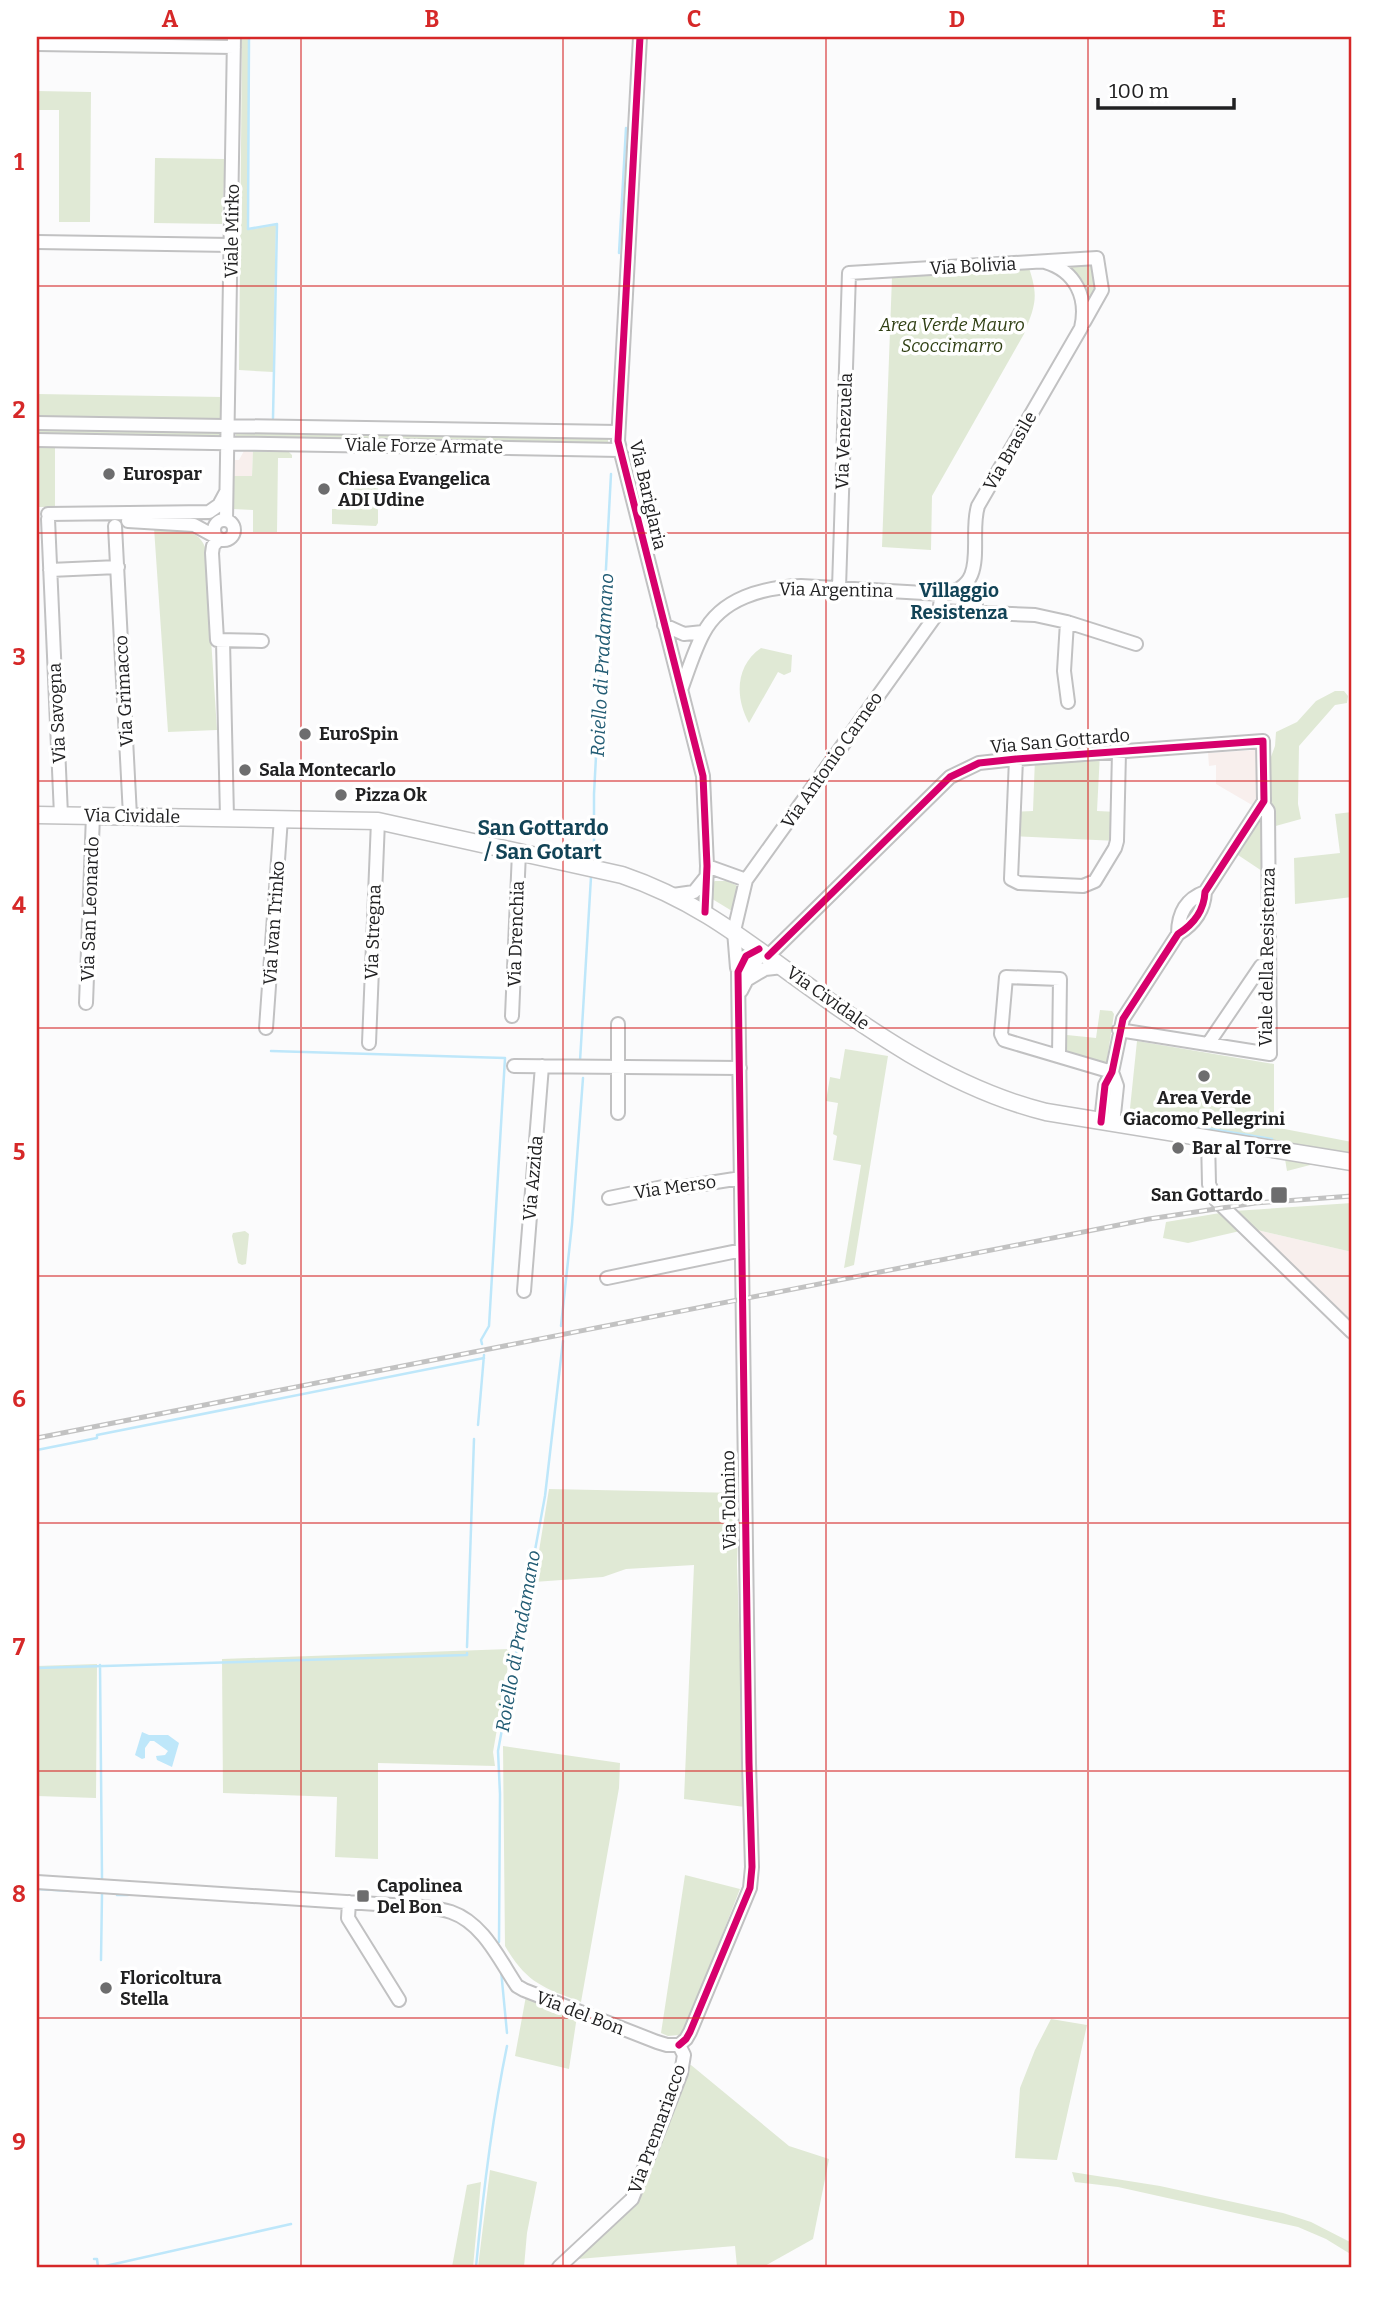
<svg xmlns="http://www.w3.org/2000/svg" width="1389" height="2304" font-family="Bitter,serif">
  <rect width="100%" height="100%" fill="#fbfbfc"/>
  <path fill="#f8efed" d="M245,449H253L252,476H234V460H239Z
    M1256,750L1258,796L1252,805L1216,784V765L1209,766L1208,753Z
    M1253,1229L1352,1252V1322Z"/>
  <path fill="#e0e9d5" d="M242,37H250L247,230L276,225L273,372L239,370Z
    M37,91L91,92L90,222H59V110H37Z
    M155,158L225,159L222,224L154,223Z
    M1094,260L1098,290L1090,300L1082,280L1068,265Z
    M1029,268C1039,298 1035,305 1024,334L932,496L931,550L882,547L892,277Z
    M37,394L223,397V420L37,417Z
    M37,428L223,431V437L37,435Z
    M236,430L608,437V445L236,438Z
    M37,446H55V507H37Z
    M253,449L287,450L292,455V458H278L277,532H253V510L233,509L234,476H252Z
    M354,475L378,476V523L376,526L332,524V509H354Z
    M154,528C173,530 197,526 205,547L217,730L168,732Z
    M761,648L792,655L791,672L784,675L778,672L749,723C735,698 735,666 761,648Z
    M1335,691H1344L1348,696L1347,703L1335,705L1299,746L1298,804L1301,819L1272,827L1268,765L1275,746L1276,732L1297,722L1316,701Z
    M1100,753L1097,811L1118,812L1117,841L1012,836L1013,812L1033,811L1035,758Z
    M1352,812V897L1295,904L1294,858L1340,853L1335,814Z
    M1265,813V873L1238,855Z
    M715,881H727L740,887L732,911L709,897L712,883Z
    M1100,1010L1112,1011L1114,1014L1106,1066L1067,1054V1035L1096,1038Z
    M1137,1041L1274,1064V1127L1352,1142V1154L1129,1118Z
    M845,1049L888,1056L854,1265L844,1268L861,1165L833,1160L837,1136L833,1134L838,1103L826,1101L830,1077L840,1079Z
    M1221,1146L1311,1160L1314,1164L1287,1171L1285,1159L1282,1157H1251L1214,1151Z
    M1352,1203V1252L1253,1229L1234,1211Z
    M1220,1213L1240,1231L1188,1243L1163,1238L1166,1222Z
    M245,1231L249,1234L246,1264L242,1265L238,1263L232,1236L233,1233Z
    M549,1489L739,1493L737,1565L745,1807L684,1799L694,1565L626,1569L603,1577L534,1582Z
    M511,1649L493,1752L495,1766L378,1763V1859L335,1857L337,1797L223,1793L222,1659Z
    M97,1664L96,1798L37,1796V1666Z
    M503,1746L620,1763L619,1788L581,2002C542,1987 527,1983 505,1946Z
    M685,1875L740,1889L687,2025L679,2035L668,2036L661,2033Z
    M526,1996L577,2016L569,2069L515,2056Z
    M1051,2019L1087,2025L1057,2160L1015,2158L1020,2088L1035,2050Z
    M691,2065L789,2146L829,2159L813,2239L763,2267H737L735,2246L578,2259L634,2205L687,2066Z
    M490,2170L537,2182L527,2233L524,2267H478Z
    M1072,2172L1160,2186L1283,2213L1311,2222L1352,2243V2255L1326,2239L1298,2227L1118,2187L1075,2182Z
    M481,2182L473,2267H452L467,2185Z"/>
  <path fill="#bee7fa" d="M142,1732L149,1735H168L179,1743L172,1767L157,1760L156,1756L165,1755L168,1751L154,1741H150L145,1748V1758L142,1759L135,1755Z"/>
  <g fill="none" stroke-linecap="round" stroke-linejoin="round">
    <path stroke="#bee7fa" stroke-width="2.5" d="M249,37L248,229L277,224L273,418
      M619,253L626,128
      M249,450H275
      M594,857V794L611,474
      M271,1051L505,1058L489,1326L481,1340L482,1344
      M580,1061L591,877
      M1132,1116L1272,1139
      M561,1326L572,1224L583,1078
      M478,1425L484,1355
      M37,1450L97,1438V1435L484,1358
      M467,1647L474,1439
      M100,1665L102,1878
      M37,1668L467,1655V1653
      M37,1889L73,1891
      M117,1895H128
      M499,1942L500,1794L498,1751L545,1496L563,1341
      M101,1960L102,1894
      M501,1970L507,2033
      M94,2259H97L98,2267
      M101,2267L291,2224
      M476,2267C483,2193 492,2119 507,2046"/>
    <defs>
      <path id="minor" d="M640,37L618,441L703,776L707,866L705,912
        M37,44L234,47
        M37,242L231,245
        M37,423L618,432
        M37,440L620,450
        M48,514L209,512L219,505L226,492
        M48,519L61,815
        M214 530a10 10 0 1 1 20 0a10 10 0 1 1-20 0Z
        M226,520L234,37
        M128,521L194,525L216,537
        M115,526L130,816
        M219,539L213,546L212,553L217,640L262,641
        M50,570L118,567
        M968,582L978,612
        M839,588L849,273L1097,258L1102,290L1084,322
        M939,611L1035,615L1067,622L1136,644
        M1067,622L1064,671L1068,702
        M664,625L684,634L703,632
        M223,641L227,817
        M681,690C688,671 694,651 703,634C721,598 764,587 801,586L942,594C991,588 968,538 978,506L1081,328C1088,298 1076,271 1045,262
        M1016,759L1011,879L1019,883L1083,886L1095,881L1115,848L1117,841L1119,752
        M707,866L746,880
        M673,895L694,892L706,877
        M1178,934C1178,914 1186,899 1205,892
        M768,956L950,777L979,763L1016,759L1263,741L1264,801L1205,892C1204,911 1194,924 1178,934L1123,1019L1112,1072L1105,1085L1101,1122
        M737,968L734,931L746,880L939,611L942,594
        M748,979L765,969L783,967
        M741,991L756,962L759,949
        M86,1003L93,815
        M512,1016L519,852
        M618,1024V1113
        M266,1028L281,818
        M1119,1030L1270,1054L1268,811L1263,804
        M369,1043L378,821
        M1208,1044L1261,966
        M1059,1056L1060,979L1006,977L1001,1034L1004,1040L1112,1072
        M514,1066L740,1068
        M1112,1072L1117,1086L1113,1124
        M1208,1138L1209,1184L1216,1200L1352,1332
        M609,1198L663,1187H684L741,1178
        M607,1278L742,1250
        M524,1291L542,1066
        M37,1882L423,1907C432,1908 442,1909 451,1912C483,1923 499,1959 517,1986L524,1990L657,2042L667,2045H679
        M349,1902L348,1918L399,2000
        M679,2045L686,2039L690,2032L750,1888L752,1867L749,1763L738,972L746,956L759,949
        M559,2267L632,2199L681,2073L684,2055L679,2045"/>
      <path id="major" d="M37,815L378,821L622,875C687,897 732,930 786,970C866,1028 949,1088 1046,1112L1352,1162"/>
    </defs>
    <use href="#minor" stroke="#c1c1c2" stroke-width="16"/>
    <use href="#major" stroke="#c1c1c2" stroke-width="19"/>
    <use href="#minor" stroke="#fefeff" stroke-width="12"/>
    <use href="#major" stroke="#fefeff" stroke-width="16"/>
    <defs>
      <path id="rail" d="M37,1438L1149,1219L1255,1203L1352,1196"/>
    </defs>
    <use href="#rail" stroke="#c2c2c2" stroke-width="5"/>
    <use href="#rail" stroke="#fff" stroke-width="2.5" stroke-dasharray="8" stroke-linecap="butt"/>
    <defs>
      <path id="cycleway" d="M640,37L618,441L703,776L707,866L705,912
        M768,956L950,777L979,763L1016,759L1263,741L1264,801L1205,892C1204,911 1194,924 1178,934L1123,1019L1112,1072L1105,1085L1101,1122
        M679,2045L686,2039L690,2032L750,1888L752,1867L749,1763L738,972L746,956L759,949"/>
    </defs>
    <use href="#cycleway" stroke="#fff" stroke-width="11"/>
    <use href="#cycleway" stroke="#d6006c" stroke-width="7"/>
  </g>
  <path fill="none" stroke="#d62828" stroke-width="2" stroke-opacity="0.55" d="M301,37V2267M563,37V2267M826,37V2267M1088,37V2267M37,286H1352M37,533H1352M37,781H1352M37,1028H1352M37,1276H1352M37,1523H1352M37,1771H1352M37,2018H1352"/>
  <g fill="#6d6d6e" stroke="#fff" stroke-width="2.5">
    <circle cx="109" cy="474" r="7"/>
    <circle cx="324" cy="489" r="7"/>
    <circle cx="305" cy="734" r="7"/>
    <circle cx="245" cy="770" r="7"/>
    <circle cx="341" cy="795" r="7"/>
    <circle cx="1204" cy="1076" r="7"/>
    <circle cx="1178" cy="1148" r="7"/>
    <rect x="1270" y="1186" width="18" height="18" rx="3.5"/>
    <rect x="356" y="1889" width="14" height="14" rx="3.5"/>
    <circle cx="106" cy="1988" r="7"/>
  </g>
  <g text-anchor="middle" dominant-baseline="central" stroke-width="7" stroke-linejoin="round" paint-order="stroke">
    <g font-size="18" fill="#212122" stroke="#fff">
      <text transform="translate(232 231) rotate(-89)">Viale Mirko</text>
      <text transform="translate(973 266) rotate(-3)">Via Bolivia</text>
      <text transform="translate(844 431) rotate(-88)">Via Venezuela</text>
      <text transform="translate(424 446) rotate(1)">Viale Forze Armate</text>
      <text transform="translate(1010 451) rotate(-60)">Via Brasile</text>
      <text transform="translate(648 495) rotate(77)">Via Bariglaria</text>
      <text transform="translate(836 590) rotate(1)">Via Argentina</text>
      <text transform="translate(124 691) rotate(-93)">Via Grimacco</text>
      <text transform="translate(57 713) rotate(-93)">Via Savogna</text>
      <text transform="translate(1060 741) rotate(-5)">Via San Gottardo</text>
      <text transform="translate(832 760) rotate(-55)">Via Antonio Carneo</text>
      <text transform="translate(132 816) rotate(1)">Via Cividale</text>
      <text transform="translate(90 909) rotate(-88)">Via San Leonardo</text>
      <text transform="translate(274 923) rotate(-86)">Via Ivan Trinko</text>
      <text transform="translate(373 932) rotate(-88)">Via Stregna</text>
      <text transform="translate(516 934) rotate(-88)">Via Drenchia</text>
      <text transform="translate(1267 957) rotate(-89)">Viale della Resistenza</text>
      <text transform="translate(828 998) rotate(35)">Via Cividale</text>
      <text transform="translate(533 1178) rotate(-85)">Via Azzida</text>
      <text transform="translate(675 1187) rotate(-8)">Via Merso</text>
      <text transform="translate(729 1500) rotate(-91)">Via Tolmino</text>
      <text transform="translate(580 2013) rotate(21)">Via del Bon</text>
      <text transform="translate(657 2129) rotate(-70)">Via Premariacco</text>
    </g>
    <g font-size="18" font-style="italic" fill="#304014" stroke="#fff">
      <text x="952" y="325">Area Verde Mauro<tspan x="952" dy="21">Scoccimarro</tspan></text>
    </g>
    <g font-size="18" font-weight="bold" fill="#212122" stroke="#fff" text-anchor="start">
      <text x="123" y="474">Eurospar</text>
      <text x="338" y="479">Chiesa Evangelica<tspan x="338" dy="21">ADI Udine</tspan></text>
      <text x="319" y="734">EuroSpin</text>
      <text x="259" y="770">Sala Montecarlo</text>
      <text x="355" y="795">Pizza Ok</text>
      <text x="1204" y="1098" text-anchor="middle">Area Verde<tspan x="1204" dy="21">Giacomo Pellegrini</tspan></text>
      <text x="1192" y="1148">Bar al Torre</text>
      <text x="1263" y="1195" text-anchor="end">San Gottardo</text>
      <text x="377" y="1886">Capolinea<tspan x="377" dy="21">Del Bon</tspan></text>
      <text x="120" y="1978">Floricoltura<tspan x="120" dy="21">Stella</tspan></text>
    </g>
    <g font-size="19" font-weight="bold" fill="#124356" stroke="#fff">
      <text x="959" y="590">Villaggio<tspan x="959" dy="22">Resistenza</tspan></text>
    </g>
    <g font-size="19" font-style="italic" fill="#225c74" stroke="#fff">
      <text transform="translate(602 665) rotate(-87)">Roiello di Pradamano</text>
      <text transform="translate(518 1641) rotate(-80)">Roiello di Pradamano</text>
    </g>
    <g font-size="21" font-weight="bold" fill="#124356" stroke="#fff">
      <text x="543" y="828">San Gottardo<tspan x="543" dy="24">/ San Gotart</tspan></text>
    </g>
  </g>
  <rect width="1389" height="2304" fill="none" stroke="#ffffff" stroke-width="77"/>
  <path d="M1098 98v10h136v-10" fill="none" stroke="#212122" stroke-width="3.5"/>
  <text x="1109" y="98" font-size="21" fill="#212122" stroke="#ffffff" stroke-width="5" paint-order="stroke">100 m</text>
  <rect x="38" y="38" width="1312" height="2228" fill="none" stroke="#d62828" stroke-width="2.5"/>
  <g font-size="23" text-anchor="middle" font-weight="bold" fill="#d62828">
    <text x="170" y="27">A</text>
    <text x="432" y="27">B</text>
    <text x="694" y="27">C</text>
    <text x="957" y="27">D</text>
    <text x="1219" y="27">E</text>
    <text x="19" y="170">1</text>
    <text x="19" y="418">2</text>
    <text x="19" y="665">3</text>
    <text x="19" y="913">4</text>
    <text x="19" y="1160">5</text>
    <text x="19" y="1407">6</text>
    <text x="19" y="1655">7</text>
    <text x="19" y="1902">8</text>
    <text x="19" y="2150">9</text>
  </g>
</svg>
